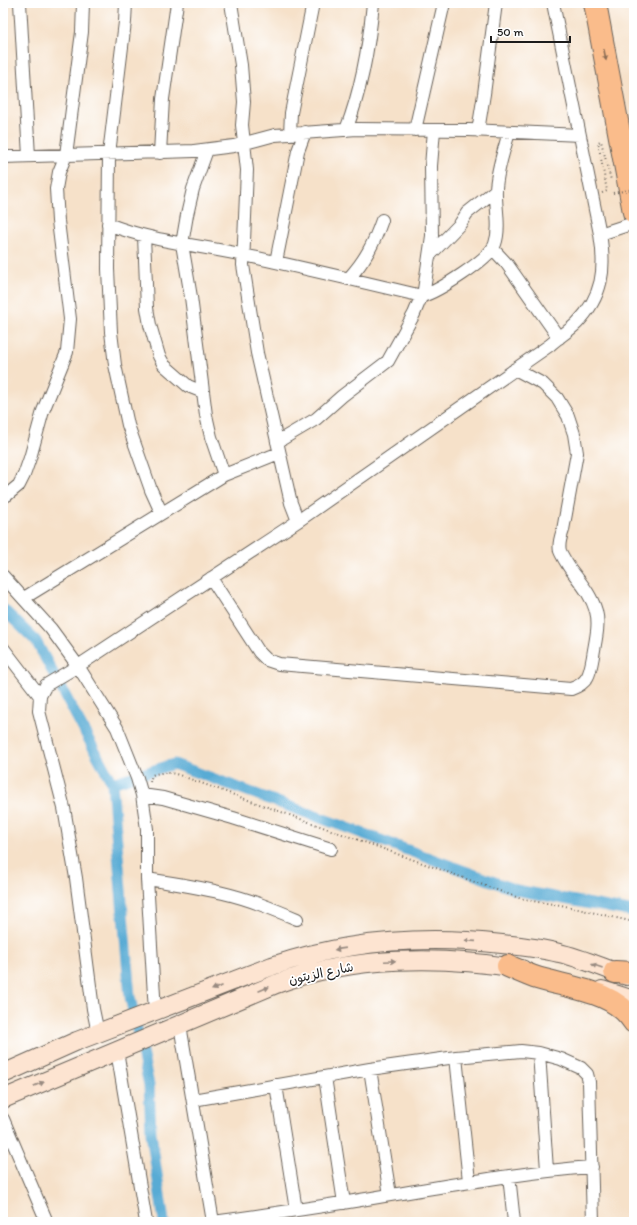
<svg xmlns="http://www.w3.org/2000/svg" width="637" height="1225" font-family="Itim,'Playpen Sans Arabic',sans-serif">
  <rect width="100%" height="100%" fill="#fff"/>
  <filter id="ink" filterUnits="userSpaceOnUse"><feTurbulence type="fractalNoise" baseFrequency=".025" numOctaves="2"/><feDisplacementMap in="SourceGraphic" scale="8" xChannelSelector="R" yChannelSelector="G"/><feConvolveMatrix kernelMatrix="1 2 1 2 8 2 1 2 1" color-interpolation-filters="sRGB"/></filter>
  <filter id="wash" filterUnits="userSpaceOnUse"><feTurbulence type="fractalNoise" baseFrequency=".012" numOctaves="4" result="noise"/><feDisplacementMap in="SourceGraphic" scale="16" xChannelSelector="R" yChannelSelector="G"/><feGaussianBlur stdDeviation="0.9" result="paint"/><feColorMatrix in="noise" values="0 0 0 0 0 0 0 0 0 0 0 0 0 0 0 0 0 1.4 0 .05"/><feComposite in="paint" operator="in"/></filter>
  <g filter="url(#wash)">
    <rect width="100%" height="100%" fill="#f6e1c9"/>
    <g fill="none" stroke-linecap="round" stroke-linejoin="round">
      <path stroke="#58abd4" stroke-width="11" d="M3,609L36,641L112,783L130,997L149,1085L151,1133L164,1222
        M112,783L174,764L516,890L634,912"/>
    </g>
  </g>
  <g filter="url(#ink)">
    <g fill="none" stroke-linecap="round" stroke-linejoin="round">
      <defs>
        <path id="minor" d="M20,3L29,156
          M126,3L125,22L109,154L108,269L111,332L115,365L128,425L151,490L161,512
          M231,3L241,65L244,102L242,125L247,170L243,265L257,353L291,503L298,521
          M553,3L600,234
          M346,130C362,88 369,47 373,3
          M415,130L444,3
          M478,131L484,94L496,3
          M290,134L291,113L313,3
          M207,150L193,189L187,215L182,244L191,297L206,415L211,437L224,475
          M160,153L163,99L177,3
          M3,157L194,151L234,146L275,135L357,129L469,130L580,135
          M108,224C153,242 198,245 244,255C304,268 363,282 422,296C437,292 490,259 495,244C501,227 495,206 496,189C497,169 504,151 509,132
          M144,236L147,308L150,325L159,356L164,365L188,386L203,392
          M493,249L507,264L559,338
          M429,256L460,224L467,213L496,190
          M276,262L298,151L305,132
          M348,279C365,261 374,243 382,220
          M277,442L316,419L342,396L388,361L414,314L424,290L432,236L431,166L434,130
          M3,497L7,495L19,485L24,475L30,458L43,411L67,352L70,319L58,221L56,189L59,172L66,155L82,32L83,3
          M3,576L51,629L78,666L117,728L137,778L142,795L147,829V879L155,1012
          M211,578L259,652L267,660L279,664L571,689C589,683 590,673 593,656C595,642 600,625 596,611C591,594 579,581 569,567C566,562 562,556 560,551C558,544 561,536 563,530L577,453L574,434L568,416L557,398L543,384L515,369
          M24,598L224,475L279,453
          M3,648L40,696
          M142,795L163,798L233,818L331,849
          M147,879C173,883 198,887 223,893C249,899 273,909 297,919
          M180,1025L213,1222
          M98,1033L93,1009L76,878L64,808L39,711L40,696L46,685L78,666L298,521L550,345C559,337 569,331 577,323C603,296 606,269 600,234L634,223
          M117,1051L146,1222
          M539,1053L547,1170
          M456,1057L469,1181
          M370,1069L390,1195
          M325,1077L344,1203
          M276,1085L296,1210
          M193,1100L370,1069L456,1057L521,1051L539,1053L561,1059L581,1068L587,1074L589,1082L593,1222
          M3,1119L47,1222
          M509,1176L514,1222
          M213,1222C271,1214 327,1206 384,1196C453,1185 522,1172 592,1167"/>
        <path id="secondary" d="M602,990L634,1000
          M3,1074L77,1041L272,966C346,941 424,935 502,944C521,946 540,948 559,953C582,958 605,969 627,976
          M3,1099L276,984C353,956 441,955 522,969"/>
        <path id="motorway" d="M595,3L634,212
          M508,966C517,970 526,974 534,977C568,988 614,990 634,1022
          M615,972L634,973"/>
      </defs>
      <use href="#minor" stroke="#686159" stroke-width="14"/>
      <use href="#secondary" stroke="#686159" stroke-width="20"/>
      <use href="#motorway" stroke="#686159" stroke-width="24"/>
      <path stroke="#686159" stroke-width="2" stroke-dasharray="1 3" stroke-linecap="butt" d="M602,193L607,191L598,142L601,141L611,180
        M150,782L152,775C162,772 169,772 179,775L519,898L538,902L561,905L634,922"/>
      <use href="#minor" stroke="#fff" stroke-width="12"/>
      <use href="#secondary" stroke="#fde4d1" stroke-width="18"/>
      <use href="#motorway" stroke="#fabc8b" stroke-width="22"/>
      <path stroke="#686159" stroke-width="2" stroke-dasharray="1 3" stroke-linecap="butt" d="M613,193L634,189"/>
    </g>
    <defs><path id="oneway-solid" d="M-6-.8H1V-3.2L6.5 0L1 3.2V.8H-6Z"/></defs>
    <use fill="#8b6c54" href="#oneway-solid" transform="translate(605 55) rotate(79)"/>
    <g fill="#988a80">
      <use href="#oneway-solid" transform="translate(470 941) rotate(-176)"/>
      <use href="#oneway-solid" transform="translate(340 949) rotate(172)"/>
      <use href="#oneway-solid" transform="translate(390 961) rotate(-2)"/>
      <use href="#oneway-solid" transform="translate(597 966) rotate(-161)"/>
      <use href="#oneway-solid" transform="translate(217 988) rotate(159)"/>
      <use href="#oneway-solid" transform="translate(264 989) rotate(-23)"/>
      <use href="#oneway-solid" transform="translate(39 1084) rotate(-23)"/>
    </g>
  </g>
  <g text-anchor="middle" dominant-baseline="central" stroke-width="3.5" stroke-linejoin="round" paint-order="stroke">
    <g font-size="13" fill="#1c1c1c" stroke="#fff">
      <text transform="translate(321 973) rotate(-12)">شارع الزيتون</text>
    </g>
  </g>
  <rect width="637" height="1225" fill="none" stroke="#fff" stroke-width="16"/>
  <path d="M491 36v6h79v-6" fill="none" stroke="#1c1c1c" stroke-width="2"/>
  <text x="497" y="36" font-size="12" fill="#1c1c1c" stroke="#ffffff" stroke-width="3" paint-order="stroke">50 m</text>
</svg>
